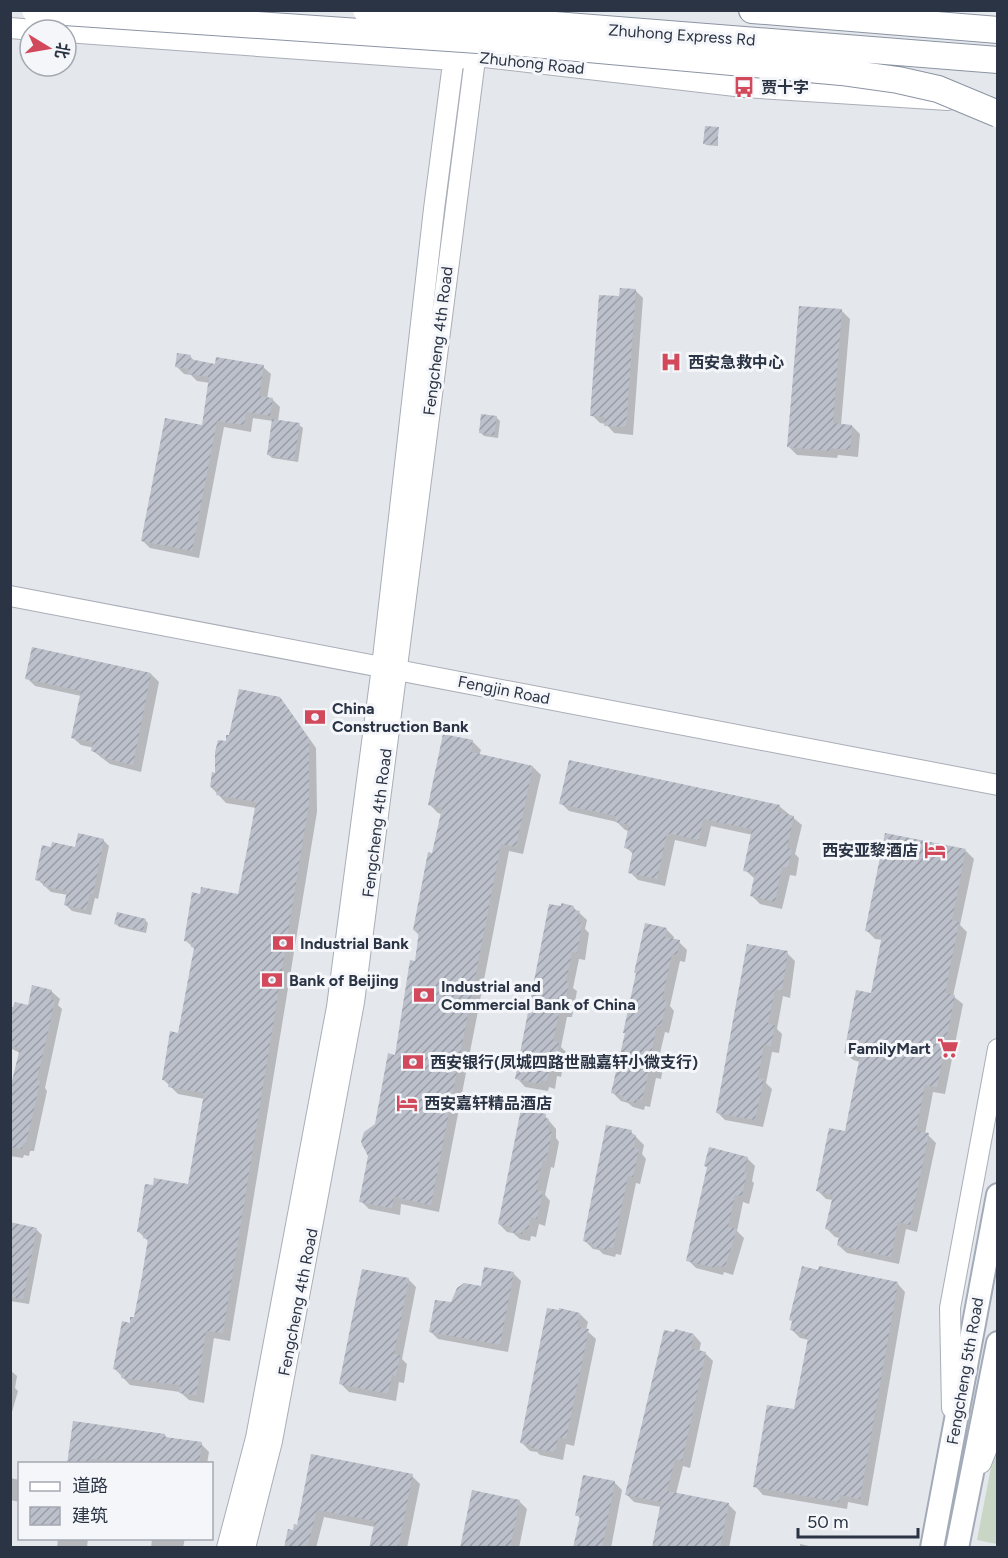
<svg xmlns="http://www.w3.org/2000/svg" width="1008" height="1558" font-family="Figtree,'Noto Sans SC',sans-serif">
  <defs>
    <pattern id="building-hatch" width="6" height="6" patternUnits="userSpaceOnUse" patternTransform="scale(1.5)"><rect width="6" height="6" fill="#bbc0ca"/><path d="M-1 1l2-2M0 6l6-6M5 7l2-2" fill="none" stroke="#989da6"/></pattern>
  </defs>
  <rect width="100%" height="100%" fill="#e4e7ec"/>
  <path fill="#c9d6c5" d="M997,1436V1544L977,1540Z"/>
  <path fill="#0003" d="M718,128V146L706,145L705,143Z
    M635,290L643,298L633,435L614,433L606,424L600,423L592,415L621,298Z
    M842,311L850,319L841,425L852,426L860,434L858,457L838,455L837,458L797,455L789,447Z
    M190,356L195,362L216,365L263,367L271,374L267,399L273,400L280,407L278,421L299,425L303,428L298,462L272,458L268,454L273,421L253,418L251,432L224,427L199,558L150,548L143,541L203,426L210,383L197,381L191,375L184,374L176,366Z
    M496,417L500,421L498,438L484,436L480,432Z
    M151,674L159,682L141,772L110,764L93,751L94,748L81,745L72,737L81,696L35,686L27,678Z
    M279,698L287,707L316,748L317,812L230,1341L214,1338L204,1403L189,1400L180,1392L130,1385L115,1369L131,1324L135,1319L149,1242L138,1231L189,1186L205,1099L178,1094L163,1079L179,1034L195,949L185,940L239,895L256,808L226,803L211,787L227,743Z
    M473,742L481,750L479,756L533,767L541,775L523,854L509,851L439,1212L401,1204L400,1215L369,1209L361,1201L369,1156L362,1145L363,1139L376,1125L396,1056L416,963L420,936L414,930L442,814L438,813L430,805Z
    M561,803L779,806L802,825L795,854L799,858L796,876L790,875L782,909L760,904L752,896L755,879L745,870L753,835L711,826L706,847L675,840L665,886L638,880L630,872L634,855L626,847L630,831L625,830L617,822L569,811Z
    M103,840L109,846L98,899L95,898L91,915L72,911L66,905L68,895L51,892L37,879L76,849Z
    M966,851L974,859L960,925L967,932L953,996L963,1004L945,1094L933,1092L925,1134L928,1135L936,1143L917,1232L906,1229L899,1264L847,1253L838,1245L840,1238L835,1237L827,1229L833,1200L826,1199L818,1191L846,1133L860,1062L853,1060L845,1052L872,995L883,940L875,939L867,931Z
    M573,907L587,920L585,929L589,933L585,960L579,959L573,988L577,991L572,1017H567L561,1047L566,1052L561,1077L557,1076L555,1089L549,1087L548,1091L525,1087L517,1078Z
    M145,920L148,923L146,933L119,927L116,924Z
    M666,929L674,937L673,940L679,942L687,950L685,962L680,961L670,1006L674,1011L669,1033L665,1032L658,1062L663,1069L661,1079L656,1078L650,1107L645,1106L644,1110L633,1107L628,1103L621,1101L613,1093Z
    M787,953L795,961L790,998L783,996L777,1029L782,1034L779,1053L772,1052L766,1083L772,1089L763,1127L725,1120L717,1112Z
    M51,991L60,999L58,1005L62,1009L45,1088L47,1091L34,1151H30L29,1156L24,1155L23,1158L10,1156V1086L13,1087L20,1053L10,1048V1008L29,1007Z
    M545,1116L556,1129V1138L559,1142L554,1168L551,1167L545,1195L550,1201L545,1226L539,1224L536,1237L531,1236L530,1241L520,1239L513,1233L507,1232L499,1224Z
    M631,1132L644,1145L642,1154L646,1159L640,1184L636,1183L621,1255L616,1254L615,1257L603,1254L599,1250L593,1249L585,1241Z
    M747,1158L755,1166L752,1181L754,1183L749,1204L743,1202L737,1231L744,1238L733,1275L724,1272L723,1275L696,1268L688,1260Z
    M36,1229L42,1235L29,1304L10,1301V1231Z
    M513,1273L521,1281L508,1352L438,1339L430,1331L452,1304Z
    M408,1279L416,1287L402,1359L407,1364L404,1383L399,1382L396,1401L349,1392L341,1384Z
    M897,1283L905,1292L868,1506L848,1502L847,1509L763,1495L755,1486L796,1411L809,1340L800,1338L792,1330L793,1322L791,1320Z
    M580,1314L588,1322L586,1330L596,1339L574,1446L566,1444L563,1460L540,1455L537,1452L530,1451L522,1443Z
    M694,1335L701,1343L699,1352L705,1353L713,1361L690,1468L683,1466L676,1494L728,1504L736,1512L729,1548H653L661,1507L634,1502L626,1494Z
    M10,1370L17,1376L15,1388L18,1391L10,1419Z
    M165,1435L168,1439L201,1444L209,1452L207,1464H68Z
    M312,1456L412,1476L420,1484L407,1548H371L375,1527L324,1517L316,1548H286L298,1526Z
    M10,1478L20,1480V1502L10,1500Z
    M614,1482L622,1490L611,1548H575L581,1519L577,1515Z
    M519,1501L527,1509L519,1548H462Z
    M58,1538H88L87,1548H57Z
    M152,1538H185L183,1548H151Z
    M800,1544L818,1548H800Z"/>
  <path fill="url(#building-hatch)" d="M705,126L719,127L717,145L703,144Z
    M620,288L636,289L626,427L604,426L605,417L590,416L599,295L619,296Z
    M799,306L842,309L833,423L852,425L850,450L830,448V451L787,447Z
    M177,353L191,355L190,359L215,364L216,357L264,365L259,396L273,398L270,416L246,412L244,425L217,421L192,551L141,541L165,418L202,425L209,377L188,374L189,369L175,367Z
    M481,414L497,416L494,435L479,433Z
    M272,419L300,423L294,460L267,455Z
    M32,647L151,673L133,765L100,757L101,754L91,751L93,742L71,738L81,691L25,679Z
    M239,689L280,697L309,739V803L223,1333L206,1331L196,1395L179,1393L180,1385L121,1378L122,1371L113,1369L122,1321L130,1323V1317H134L142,1276L148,1239L143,1238L144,1233L137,1232L145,1184L153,1185L154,1178L188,1184L204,1093L168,1087L169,1081L162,1080L170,1031L178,1033L194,948L191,947L192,942L184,941L192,892L200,894L201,887L238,894L247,850L256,802L216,795L218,789L210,787L212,772L215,773V752L218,740L226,741V735H229Z
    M443,734L473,740L471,752L533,766L516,847L501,844L431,1205L394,1197L392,1208L359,1202L368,1156L361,1142L364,1132L375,1124L388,1053L395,1055L410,960L415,961L419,931L413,930L428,852L432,853L442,808L428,805Z
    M569,760L780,805L778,812L794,816L787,848L792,849L788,868L782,867L775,902L750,896L755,873L743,871L752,829L703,819L699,840L667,833L657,879L628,873L633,850L624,848L629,825L615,822L616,816L559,804Z
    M78,833L104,839L93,894L90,893L86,910L64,905L67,891L43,886L44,882L35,880L42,845L51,847L52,842L75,847Z
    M885,833L966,849L952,920L959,922L945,993L955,995L937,1087L925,1085L916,1131L929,1133L910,1225L898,1222L891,1257L837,1245L840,1232L825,1229L833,1195L816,1191L829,1128L845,1131L860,1056L844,1053L856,990L871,993L882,935L865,931Z
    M561,903L574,906L573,910L580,911L577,922L582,923L577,953L572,952L566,981L569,982L564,1010L560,1009L553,1041L559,1042L553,1069H549L547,1082L541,1080L540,1084L515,1079L549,904L561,906Z
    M117,912L146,919L143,931L114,924Z
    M645,923L667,928L665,937L680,940L677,955L672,954L662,1000L667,1001L661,1026L657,1025L651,1054L653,1055L651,1059L656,1060L653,1072L649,1071L642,1100L637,1099L636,1103L623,1100L624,1096L611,1093L625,1033H623L636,973H634Z
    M747,944L788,951L782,991L775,989L768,1024L775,1025L771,1046L764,1045L758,1078L764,1079L755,1120L716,1113Z
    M32,985L52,990L50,999L55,1000L37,1080L40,1081L35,1105L26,1144H23L22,1149L10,1147V1089L20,1048L10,1046V1007H13L15,1002L28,1005Z
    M521,1109L546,1114L545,1118L549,1119L548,1131L552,1132L546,1161L543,1160L536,1190L543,1191L537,1219L531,1217L528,1230L523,1229L522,1234L510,1232L511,1227L498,1224Z
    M606,1125L632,1130L631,1134L636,1135L634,1148L639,1149L633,1177L628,1176L613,1248L608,1247L607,1250L593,1247L594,1244L583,1241Z
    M709,1147L748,1157L744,1173H747L742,1196L735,1195L728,1227L737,1229L725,1267L716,1265V1268L686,1261L707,1167L704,1166Z
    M10,1222L37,1228L23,1299L10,1297Z
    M802,1266L818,1270L819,1266L898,1282L860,1499L840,1495L839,1502L753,1487L767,1405L794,1409L808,1338L805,1337L806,1334L790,1330L792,1321L789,1320Z
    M484,1267L514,1272L500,1345L429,1332L435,1300L451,1302L457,1288L464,1283L481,1286Z
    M362,1269L409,1278L394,1354L400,1355L396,1376L392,1375L388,1394L339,1384Z
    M547,1308L559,1310V1308L580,1313L577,1327L589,1329L566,1439L558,1437L555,1452L531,1448V1445L520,1443Z
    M675,1329L694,1334L691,1348L706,1352L682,1461L675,1459L667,1491L729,1503L720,1548H652L661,1502L625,1495L664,1330L674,1332Z
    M73,1421L165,1434V1437L202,1442L199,1464H115L110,1460L91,1459L90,1464H67Z
    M311,1454L413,1474L398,1548H369L375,1521L317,1510L307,1548H284L288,1529L293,1530L294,1524L297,1525Z
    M583,1475L615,1481L602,1548H573L580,1516H575Z
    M472,1490L520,1500L510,1548H460Z"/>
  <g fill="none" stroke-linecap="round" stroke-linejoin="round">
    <defs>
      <path id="secondary" d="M10,28L34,30
        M66,32L453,60L476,56L744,87L948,100
        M10,596L998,785
        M952,1408L950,1308L998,1049
        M981,1463L998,1420
        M227,1548L256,1438L337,1007L382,667L434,209L458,25
        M245,1548L272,1441L354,1002L479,28"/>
      <path id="primary" d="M932,1548L998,1195
        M957,1548L998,1343"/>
      <path id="highway" d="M752,10L998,30"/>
    </defs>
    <use href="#secondary" stroke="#a9aeb7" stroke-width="22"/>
    <use href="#primary" stroke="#a3abb8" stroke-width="26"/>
    <use href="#highway" stroke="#8b94a3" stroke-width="28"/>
    <use href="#secondary" stroke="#fff" stroke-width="20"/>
    <use href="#primary" stroke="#fff" stroke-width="22"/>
    <use href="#highway" stroke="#fff" stroke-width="26"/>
    <defs>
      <path id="highway-bridge" d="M35,10L522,43L841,72L898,80L938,89L998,114
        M366,10L998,60"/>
    </defs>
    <use href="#highway-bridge" stroke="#8b94a3" stroke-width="28" stroke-linecap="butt"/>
    <use href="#highway-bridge" stroke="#fff" stroke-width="26"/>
  </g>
  <defs>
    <symbol id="bus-bare" viewBox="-9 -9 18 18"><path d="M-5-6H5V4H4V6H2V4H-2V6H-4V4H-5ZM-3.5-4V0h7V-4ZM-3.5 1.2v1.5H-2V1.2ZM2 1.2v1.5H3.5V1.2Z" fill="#d1495b" stroke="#f4f6f9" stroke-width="2.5" paint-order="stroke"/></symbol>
    <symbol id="hospital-bare" viewBox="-9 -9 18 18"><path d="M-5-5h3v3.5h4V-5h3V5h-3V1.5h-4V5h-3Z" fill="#d1495b" stroke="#f4f6f9" stroke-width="2.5" paint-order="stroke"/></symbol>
    <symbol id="bank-bare" viewBox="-9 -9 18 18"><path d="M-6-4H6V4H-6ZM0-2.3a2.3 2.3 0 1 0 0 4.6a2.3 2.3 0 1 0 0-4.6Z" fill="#d1495b" stroke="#f4f6f9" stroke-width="2.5" paint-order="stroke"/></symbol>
    <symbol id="hotel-bare" viewBox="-9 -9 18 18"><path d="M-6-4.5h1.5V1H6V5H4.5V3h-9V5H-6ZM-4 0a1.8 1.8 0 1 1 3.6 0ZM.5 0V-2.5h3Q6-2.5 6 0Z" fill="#d1495b" stroke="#f4f6f9" stroke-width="2.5" paint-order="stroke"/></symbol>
    <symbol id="supermarket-bare" viewBox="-9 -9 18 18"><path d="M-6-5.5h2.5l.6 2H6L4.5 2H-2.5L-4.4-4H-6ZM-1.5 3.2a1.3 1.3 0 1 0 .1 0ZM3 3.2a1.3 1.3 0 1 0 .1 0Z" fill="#d1495b" stroke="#f4f6f9" stroke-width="2.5" paint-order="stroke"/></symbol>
  </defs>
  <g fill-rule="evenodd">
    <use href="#bus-bare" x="729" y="72" width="30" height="30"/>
    <use href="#hospital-bare" x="656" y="347" width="30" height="30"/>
    <use href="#bank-bare" x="300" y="702" width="30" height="30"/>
    <use href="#hotel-bare" x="920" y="835" width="30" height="30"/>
    <use href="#bank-bare" x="268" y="928" width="30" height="30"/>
    <use href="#bank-bare" x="257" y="965" width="30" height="30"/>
    <use href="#bank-bare" x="409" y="980" width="30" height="30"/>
    <use href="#supermarket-bare" x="933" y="1033" width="30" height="30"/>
    <use href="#bank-bare" x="398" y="1047" width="30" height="30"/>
    <use href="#hotel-bare" x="392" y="1088" width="30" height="30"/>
  </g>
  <g text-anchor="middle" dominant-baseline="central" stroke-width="6" stroke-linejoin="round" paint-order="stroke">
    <g font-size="16" fill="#2b3445" stroke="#f4f6f9">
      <text transform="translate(682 35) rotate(4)">Zhuhong Express Rd</text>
      <text transform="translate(532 63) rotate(6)">Zhuhong Road</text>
      <text transform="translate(438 341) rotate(-83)">Fengcheng 4th Road</text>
      <text transform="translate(504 690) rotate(11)">Fengjin Road</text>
      <text transform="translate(377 823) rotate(-83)">Fengcheng 4th Road</text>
      <text transform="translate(298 1302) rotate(-79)">Fengcheng 4th Road</text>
      <text transform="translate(965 1371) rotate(-80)">Fengcheng 5th Road</text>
    </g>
    <g font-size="16" font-weight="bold" fill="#2b3445" stroke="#f4f6f9" text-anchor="start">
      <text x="761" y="87">贾十字</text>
      <text x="688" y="362">西安急救中心</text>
      <text x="332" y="708">China<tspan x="332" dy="18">Construction Bank</tspan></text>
      <text x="918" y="850" text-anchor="end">西安亚黎酒店</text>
      <text x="300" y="943">Industrial Bank</text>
      <text x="289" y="980">Bank of Beijing</text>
      <text x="441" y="986">Industrial and<tspan x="441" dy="18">Commercial Bank of China</tspan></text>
      <text x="931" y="1048" text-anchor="end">FamilyMart</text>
      <text x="430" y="1062">西安银行(凤城四路世融嘉轩小微支行)</text>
      <text x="424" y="1103">西安嘉轩精品酒店</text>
    </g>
  </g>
  <rect width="1008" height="1558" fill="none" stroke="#2b3445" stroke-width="24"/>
  <rect x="18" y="1462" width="195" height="78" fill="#f4f6f9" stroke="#a4a8b1" stroke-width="1.5"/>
  <rect x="30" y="1482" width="30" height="9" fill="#ffffff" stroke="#a4a8b1" stroke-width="1.5"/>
  <text x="72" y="1492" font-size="18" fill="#2b3445">道路</text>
  <rect x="30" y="1507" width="30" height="18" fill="url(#building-hatch)" stroke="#a4a8b1" stroke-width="1.5"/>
  <text x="72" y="1522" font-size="18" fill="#2b3445">建筑</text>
  <g transform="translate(48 48) rotate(101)"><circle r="28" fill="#f4f6f9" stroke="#a4a8b1" stroke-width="1.5"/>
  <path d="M0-4.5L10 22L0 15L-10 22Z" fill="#d1495b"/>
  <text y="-9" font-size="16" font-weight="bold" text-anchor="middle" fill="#2b3445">北</text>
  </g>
  <path d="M798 1528v9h120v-9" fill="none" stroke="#2b3445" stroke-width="3"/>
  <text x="807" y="1528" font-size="18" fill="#2b3445" stroke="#f4f6f9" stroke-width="4.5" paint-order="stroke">50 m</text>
</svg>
